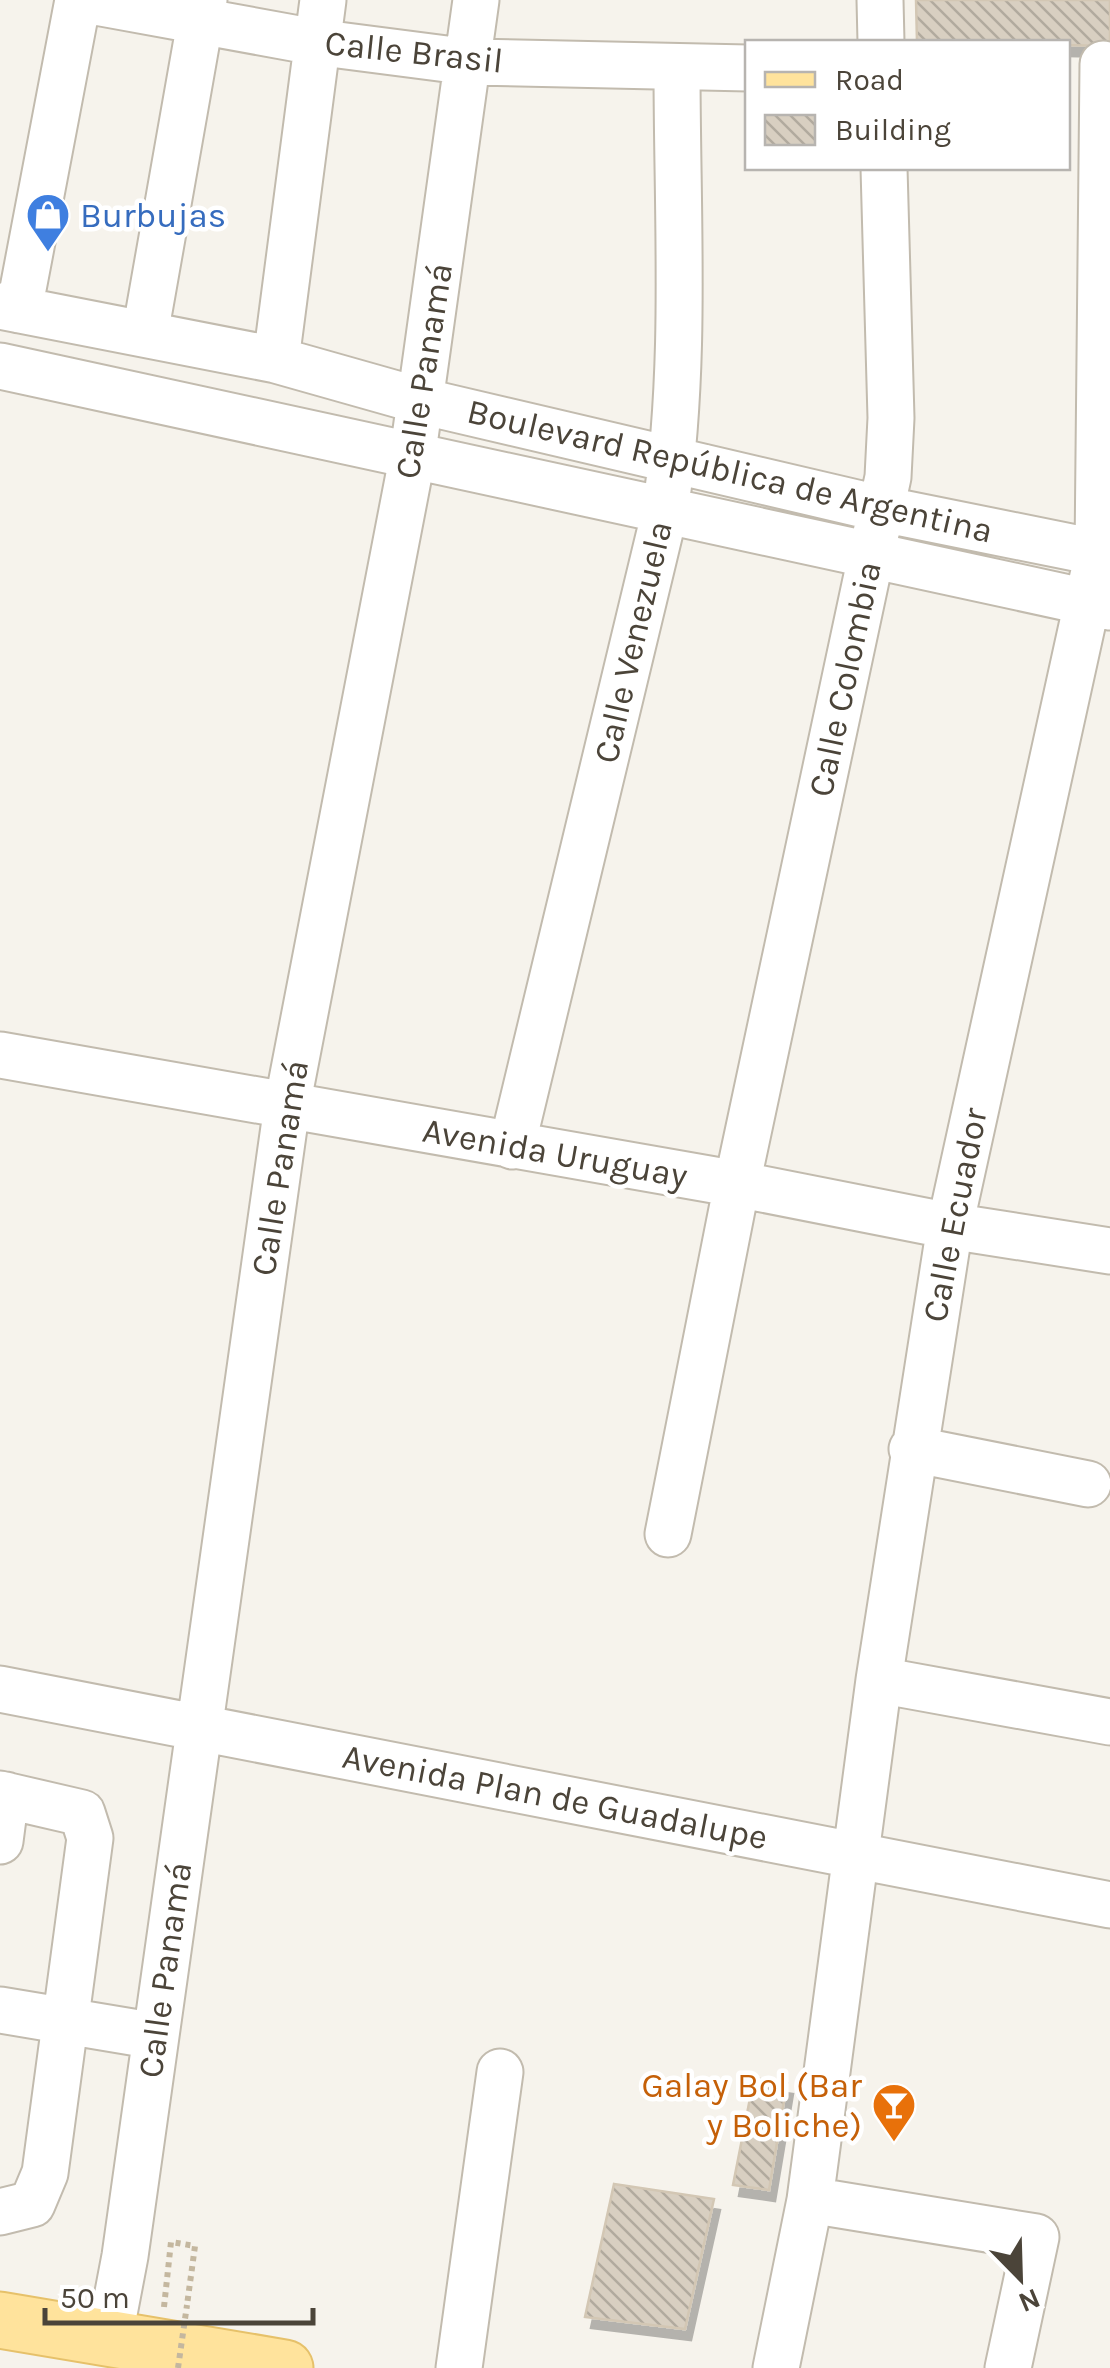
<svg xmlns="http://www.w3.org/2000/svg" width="1110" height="2368" font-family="Karla,sans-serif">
  <defs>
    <pattern id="building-back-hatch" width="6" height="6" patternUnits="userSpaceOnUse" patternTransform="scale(2.5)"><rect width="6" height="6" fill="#d8cfc1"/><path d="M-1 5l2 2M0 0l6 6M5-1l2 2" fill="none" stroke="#b1aa9e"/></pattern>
    <filter id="shadow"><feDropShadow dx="6" dy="11" stdDeviation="0" flood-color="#0004"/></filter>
  </defs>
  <rect width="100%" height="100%" fill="#f6f3ec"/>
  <path fill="url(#building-back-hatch)" stroke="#d3c7b4" stroke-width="2.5" filter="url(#shadow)" d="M916,0H1110V46L917,42Z
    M754,2078L787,2083L769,2190L733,2185Z
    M614,2184L714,2199L685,2329L585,2317Z"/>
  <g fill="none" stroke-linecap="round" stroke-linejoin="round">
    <defs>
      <path id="minor" d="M85,0L315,42L470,62L748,68
        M880,0L881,42
        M0,306L276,360L421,401L882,509L1110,555
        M19,310L78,0
        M145,334L204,0
        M276,360L323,0
        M0,366L1110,607
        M0,1055L737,1184L950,1226L1110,1251
        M512,1146L665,511C687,366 677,215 677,69
        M912,1449L1088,1484
        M668,1534L737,1184L888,477L891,418L884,168
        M879,1680L1110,1722
        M0,1689L1110,1905
        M0,1794L82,1813L90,1838L45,2173L32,2204L0,2212
        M0,1841L6,1795
        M0,2010L156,2036
        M810,2200L1036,2237L1008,2368
        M109,2340L125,2256L287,1106L412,459L476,0
        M459,2368L500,2072
        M776,2368L810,2200L879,1680L950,1226L1098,553L1103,64"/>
      <path id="major" d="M0,2320L285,2368"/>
    </defs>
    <use href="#minor" stroke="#c2bbae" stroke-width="49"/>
    <use href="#major" stroke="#e6c16a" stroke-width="59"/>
    <path stroke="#c4b79f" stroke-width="6" stroke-dasharray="5 5" stroke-linecap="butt" d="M164,2307L171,2242L195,2246L187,2305"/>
    <use href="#minor" stroke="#fff" stroke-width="45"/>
    <use href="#major" stroke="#ffe39c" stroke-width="55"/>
    <path stroke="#c4b79f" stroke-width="6" stroke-dasharray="5 5" stroke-linecap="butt" d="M178,2368L187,2305"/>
  </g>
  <defs>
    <symbol id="shop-pin" viewBox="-11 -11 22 30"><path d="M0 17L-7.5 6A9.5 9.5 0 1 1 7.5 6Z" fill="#3f7fe0" stroke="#fff"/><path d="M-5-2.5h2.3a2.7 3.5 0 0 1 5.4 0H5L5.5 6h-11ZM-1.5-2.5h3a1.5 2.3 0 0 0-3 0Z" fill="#fff"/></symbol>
    <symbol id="bar-pin" viewBox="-11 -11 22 30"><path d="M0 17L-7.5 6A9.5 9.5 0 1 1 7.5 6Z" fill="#e8710a" stroke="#fff"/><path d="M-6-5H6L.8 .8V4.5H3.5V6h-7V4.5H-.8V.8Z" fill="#fff"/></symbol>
  </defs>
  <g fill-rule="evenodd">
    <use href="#shop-pin" x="23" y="190" width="50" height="68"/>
    <use href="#bar-pin" x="869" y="2080" width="50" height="68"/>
  </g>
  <g text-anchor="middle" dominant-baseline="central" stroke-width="9" stroke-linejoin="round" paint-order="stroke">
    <g font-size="35" fill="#4b4439" stroke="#fff">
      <text transform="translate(414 52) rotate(6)">Calle Brasil</text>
      <text transform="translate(424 371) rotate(-81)">Calle Panamá</text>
      <text transform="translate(730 471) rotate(13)">Boulevard República de Argentina</text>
      <text transform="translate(633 642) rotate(-77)">Calle Venezuela</text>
      <text transform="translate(845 679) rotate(-78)">Calle Colombia</text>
      <text transform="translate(555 1153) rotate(10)">Avenida Uruguay</text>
      <text transform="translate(280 1168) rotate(-81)">Calle Panamá</text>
      <text transform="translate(955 1215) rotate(-79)">Calle Ecuador</text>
      <text transform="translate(555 1797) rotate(11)">Avenida Plan de Guadalupe</text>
      <text transform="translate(165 1970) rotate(-82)">Calle Panamá</text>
    </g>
    <g font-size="35" fill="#366cbe" stroke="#fff" text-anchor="start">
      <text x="80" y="215">Burbujas</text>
    </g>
    <g font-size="35" fill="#c56008" stroke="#fff" text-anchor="end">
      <text x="862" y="2085">Galay Bol (Bar<tspan x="862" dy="40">y Boliche)</tspan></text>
    </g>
  </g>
  <rect x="745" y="40" width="325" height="130" fill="#ffffff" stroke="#b7b4b0" stroke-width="2.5"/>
  <rect x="765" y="72" width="50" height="15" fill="#ffe39c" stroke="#b7b4b0" stroke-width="2.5"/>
  <text x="835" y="90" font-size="30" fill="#4b4439">Road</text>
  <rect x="765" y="115" width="50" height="30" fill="url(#building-back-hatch)" stroke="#b7b4b0" stroke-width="2.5"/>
  <text x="835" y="140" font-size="30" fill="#4b4439">Building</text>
  <g transform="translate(1020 2278) rotate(157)" stroke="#ffffff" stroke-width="8" paint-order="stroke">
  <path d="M0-8L18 38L0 25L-18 38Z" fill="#4b4439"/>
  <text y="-15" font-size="28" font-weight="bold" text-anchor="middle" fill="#4b4439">N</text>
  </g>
  <path d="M45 2308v15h268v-15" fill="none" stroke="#4b4439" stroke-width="5"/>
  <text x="60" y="2308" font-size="30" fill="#4b4439" stroke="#ffffff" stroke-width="8" paint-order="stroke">50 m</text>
</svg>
